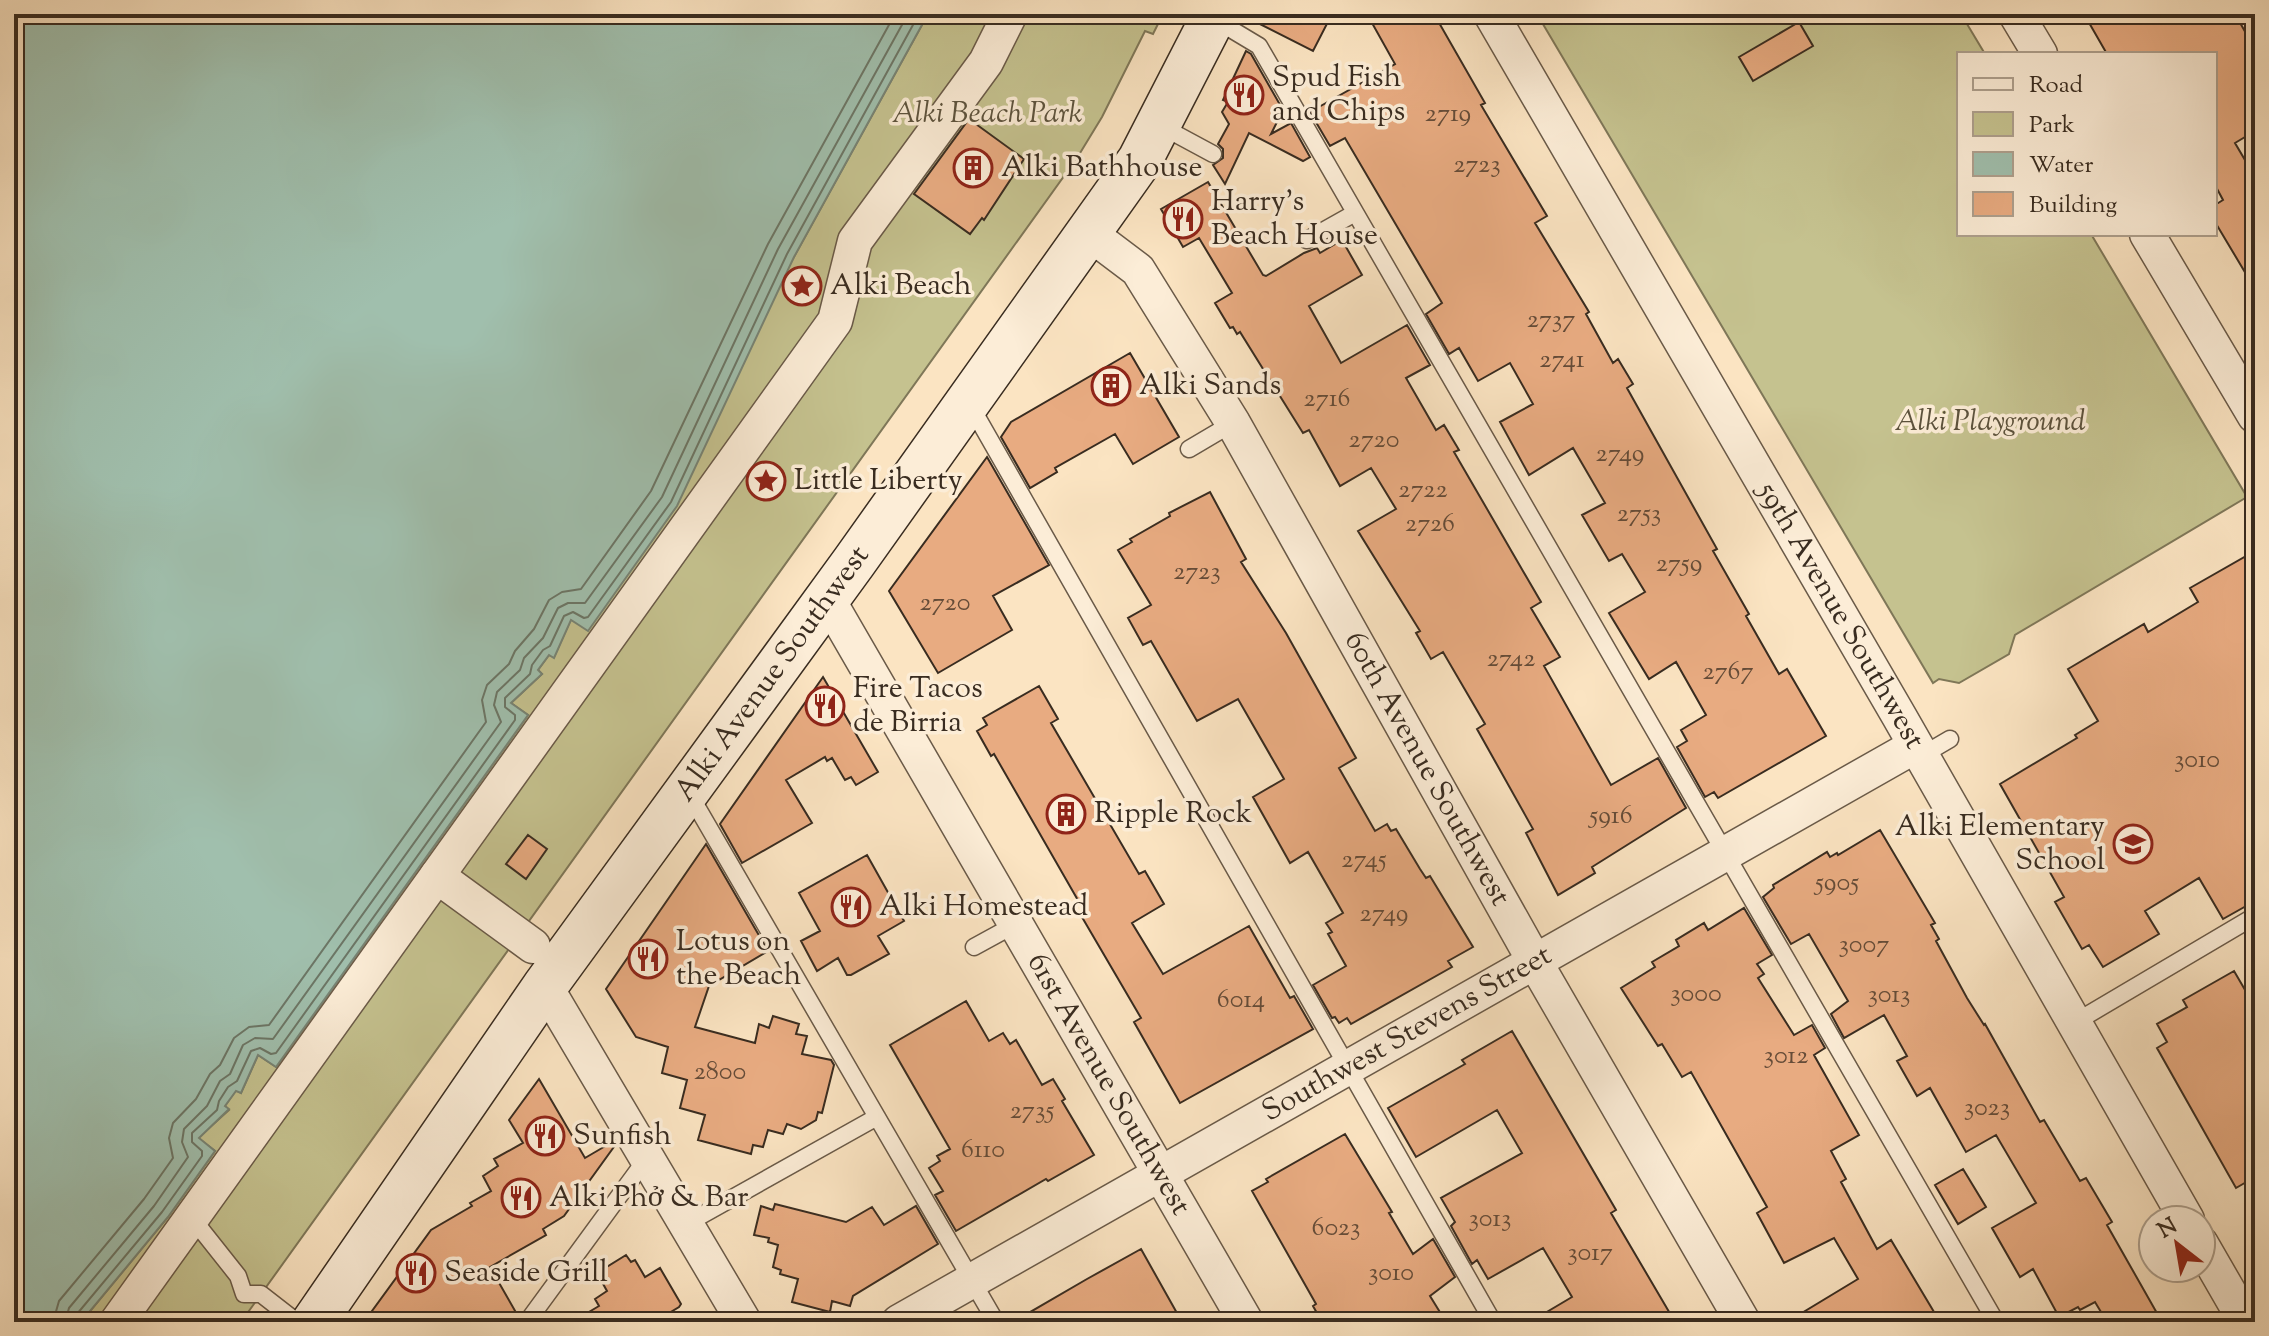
<svg xmlns="http://www.w3.org/2000/svg" width="2269" height="1336" font-family="'Sorts Mill Goudy',serif">
  <rect width="100%" height="100%" fill="#fbe4c2"/>
  <filter id="stains"><feTurbulence type="fractalNoise" baseFrequency=".0025" numOctaves="4"/><feColorMatrix values="0 0 0 0 .2 0 0 0 0 .09 0 0 0 0 .02 0 0 0 .5 -.17"/></filter>
  <radialGradient id="worn" r=".72"><stop offset=".6" stop-color="#630" stop-opacity="0"/><stop offset="1" stop-color="#630" stop-opacity=".3"/></radialGradient>
  <path fill="#c5c28f" stroke="#7f7758" stroke-width="2" d="M928,14H1163L1153,34L1145,31L1102,117L1077,158L241,1322H81L168,1217L215,1151L198,1138L229,1110L225,1106L236,1090L241,1093L258,1055L276,1067L528,715L511,703L542,674L538,670L549,655L554,657L571,619L588,630Z
    M1537,14H1961L1985,54H1959V234H2091L2247,497L2015,635L2009,654L1959,683L1939,679L1933,683Z"/>
  <path fill="#a0bfad" stroke="#778475" stroke-width="2" d="M14,14H928L794,257L677,506L588,631L571,620L554,658L549,655L538,670L542,674L511,703L528,715L276,1067L258,1055L241,1093L236,1091L225,1106L229,1109L199,1138L215,1151L168,1217L81,1322H14Z"/>
  <g fill="none" stroke-linecap="round" stroke-linejoin="round">
    <path stroke="#6c7666" stroke-width="2" d="M53,1322L59,1301L144,1199L173,1158L169,1138L173,1123L196,1099L210,1074L220,1065L234,1038L249,1027L269,1025L486,722L482,700L487,685L509,664L515,651L534,629L549,600L562,592L581,589L651,491L768,244L895,14
      M65,1322L69,1308L154,1206L188,1157L182,1142L184,1129L207,1106L220,1081L230,1074L243,1045L255,1038L273,1039L501,722L494,705L497,692L520,670L524,658L543,638L558,608L568,603H585L662,497L778,249L908,14
      M75,1322L77,1314L162,1212L202,1156V1151L192,1142V1133L217,1110L219,1101L228,1087L237,1081L251,1051L260,1048L271,1054L276,1053L515,720V715L505,707V698L530,674L532,665L543,650L550,646L564,616L573,612L584,618L588,617L671,502L787,254L919,14"/>
  </g>
  <path fill="#e8ab81" stroke="#392c20" stroke-width="2" d="M1240,14H1332L1313,51Z
    M1367,14H1434L1485,103L1481,105L1547,216L1535,223L1589,312L1586,314L1613,363L1618,359L1633,384L1627,388L1717,549L1713,551L1749,614L1746,616L1779,674L1787,669L1826,736L1718,798L1714,792L1705,797L1677,747L1687,741L1681,730L1706,715L1676,662L1649,679L1609,613L1645,592L1622,554L1609,561L1582,515L1605,503L1573,448L1529,475L1500,422L1533,404L1510,363L1478,381L1459,348L1449,354L1426,314L1442,303L1345,138L1330,146L1310,112L1395,64Z
    M2084,14H2235L2255,49V131L2235,143L2255,177V289L2215,222V205L2223,200L2215,185V54H2107Z
    M1799,22L1813,46L1753,81L1739,57Z
    M1246,51L1251,54L1283,110L1271,134L1291,123L1310,157L1303,161L1249,133L1225,184L1213,165L1223,158V149L1218,144L1229,124L1222,112L1228,102L1223,100Z
    M969,119L1024,159L984,220L982,218L970,234L914,194Z
    M1208,182L1263,275L1266,276L1304,253L1317,248L1320,253L1342,240L1362,275L1309,306L1341,363L1407,325L1430,365L1406,378L1436,430L1444,425L1459,450L1454,452L1541,602L1531,608L1560,657L1544,666L1611,785L1658,758L1686,808L1592,867L1595,873L1558,895L1526,833L1533,829L1477,729L1485,724L1443,652L1431,659L1416,633L1420,631L1358,531L1396,509L1371,468L1340,486L1309,430L1303,433L1240,332L1237,334L1233,327L1230,328L1215,303L1232,293L1199,238L1183,247L1161,209Z
    M1130,353L1179,437L1133,464L1115,434L1055,468L1057,472L1030,488L1001,437L1011,422Z
    M987,457L1049,565L993,596L1012,630L938,673L889,591Z
    M1210,492L1246,559L1241,562L1286,633L1356,758L1339,768L1375,831L1387,824L1391,831L1396,829L1420,869L1426,878L1430,876L1473,947L1448,961L1452,967L1351,1024L1347,1018L1339,1023L1335,1017L1332,1018L1313,985L1346,966L1328,934L1332,932L1326,923L1343,913L1308,852L1290,863L1253,797L1284,779L1238,699L1197,721L1151,641L1143,645L1128,618L1151,605L1118,550L1132,542L1130,539L1170,516L1169,513Z
    M2255,551V901L2223,919L2199,878L2145,911L2159,934L2103,967L2089,945L2082,949L2055,902L2064,897L2000,784L2077,738L2075,735L2098,721L2068,669L2144,624L2148,632L2198,602L2190,588Z
    M823,677L878,772L856,785L851,777L845,780L832,758L827,761L825,757L786,780L812,823L742,863L720,824Z
    M1039,686L1058,719L1051,723L1139,874L1145,871L1164,904L1132,923L1163,974L1249,926L1290,998L1294,996L1313,1029L1180,1103L1134,1022L1141,1018L1079,912L1083,909L994,754L991,756L977,731L987,725L983,718Z
    M1880,830L1935,923L1931,925L1939,939L1936,941L1967,998L1984,1025L1985,1024L2040,1122L2044,1120L2080,1181L2086,1178L2112,1222L2107,1225L2162,1322H2107L2095,1302L2080,1310L2078,1307L2059,1317L2033,1269L2020,1277L1992,1228L2036,1203L1996,1135L1966,1152L1930,1088L1917,1096L1897,1061L1907,1056L1884,1015L1844,1038L1831,1014L1848,1001L1809,934L1791,944L1763,897L1774,888L1773,885L1827,852L1830,857L1837,853L1838,855Z
    M528,835L547,849L526,879L506,864Z
    M706,844L768,951L709,986L695,1027L755,1043L759,1024L769,1028L773,1016L799,1024L796,1034L807,1036L802,1054L831,1060L834,1065L822,1113L818,1112L816,1120L801,1129L787,1124L783,1134L768,1130L763,1147L753,1145L751,1154L698,1140L705,1115L680,1108L687,1080L662,1073L668,1047L636,1037L606,989Z
    M867,855L904,921L878,936L889,954L851,975H847L838,958L817,971L801,941L820,931L799,893Z
    M1744,908L1772,955L1757,964L1764,974L1758,978L1794,1035L1812,1025L1825,1048L1814,1055L1859,1135L1831,1151L1846,1179L1841,1182L1877,1249L1891,1240L1940,1322H1787L1858,1279L1834,1238L1784,1263L1757,1213L1767,1207L1691,1072L1682,1077L1662,1044L1658,1046L1621,988L1655,967L1652,962L1679,946L1676,940L1704,923L1708,930Z
    M2234,971L2255,1007V1177L2236,1188L2157,1048L2167,1042L2157,1024L2187,1007L2183,1000Z
    M966,1001L989,1041L1003,1033L1010,1044L1016,1040L1042,1085L1053,1079L1065,1099L1062,1101L1094,1155L1048,1181L1046,1179L956,1231L935,1195L943,1191L929,1168L940,1161L937,1156L950,1149L890,1045Z
    M1512,1031L1616,1210L1611,1213L1675,1322H1530L1572,1297L1543,1248L1488,1279L1477,1260L1472,1264L1451,1226L1455,1222L1441,1198L1522,1153L1497,1110L1416,1157L1388,1108L1465,1064L1462,1060Z
    M539,1079L585,1158L614,1141L616,1144L564,1216L543,1229L546,1235L490,1267L518,1316L516,1322H364L431,1230L472,1206L470,1203L491,1191L483,1176L498,1166L494,1159L523,1143L509,1120Z
    M1345,1134L1392,1212L1389,1213L1413,1254L1433,1239L1455,1277L1430,1296L1446,1322H1322L1313,1306L1316,1304L1252,1191L1268,1182L1266,1179Z
    M1963,1169L1986,1207L1958,1224L1935,1185Z
    M775,1204L846,1222L872,1207L884,1225L916,1206L938,1244L853,1296L850,1306L832,1301L830,1312L792,1302L798,1279L780,1274L781,1270L773,1267L778,1245L768,1242L769,1238L754,1235L761,1206L773,1210Z
    M1141,1249L1182,1322H1013L1087,1279Z
    M626,1255L631,1262L635,1260L645,1277L660,1268L681,1304L679,1307L654,1322H572L599,1306L595,1299L607,1291L597,1273Z"/>
  <g fill="none" stroke-linecap="round" stroke-linejoin="round">
    <defs>
      <path id="lane" d="M1214,19L1259,46L1996,1322
        M1161,126L1213,154
        M1307,240L1355,213
        M969,403L1493,1322
        M1189,449L1233,423
        M1921,756L1950,739
        M690,795L996,1322
        M974,947L1016,924
        M2074,1023L2255,916
        M192,1218L238,1276L244,1294H261L297,1322
        M686,1224L877,1117
        M527,1322L647,1158"/>
      <g id="street">
        <path id="s1" d="M1491,14L1899,716L2187,1220"/>
        <path d="M2016,14L2040,54"/>
        <path id="s2" d="M1089,233L1138,270L1233,423L1535,962L1743,1322"/>
        <path d="M2147,234L2255,416"/>
        <path id="s3" d="M827,598L1246,1322"/>
        <path d="M437,876L533,946"/>
        <path d="M545,986L744,1322"/>
        <path d="M2201,1244L2246,1322"/>
        <path d="M117,1322L835,321L855,241L986,62L1010,14"/>
        <path id="s4" d="M899,1322L1915,746"/>
      </g>
      <g id="secondary">
        <path id="s5" d="M314,1322L545,986L854,562L1140,160L1215,14"/>
      </g>
    </defs>
    <use href="#lane" stroke="#6a5a48" stroke-width="19"/>
    <use href="#street" stroke="#6a5a48" stroke-width="37"/>
    <use href="#secondary" stroke="#392c20" stroke-width="47"/>
    <use href="#lane" stroke="#fcedd7" stroke-width="16"/>
    <use href="#street" stroke="#fcedd7" stroke-width="34"/>
    <use href="#secondary" stroke="#fcedd7" stroke-width="44"/>
  </g>
  <defs>
    <symbol id="restaurant-ring" viewBox="-11 -11 22 22"><circle r="9.5" fill="#fcedd7" stroke="#8f2418" stroke-width="1.5"/><path d="M-5-6h1v4h1v-4h1v4h1v-4h1v5L-1.5 .5V6h-2V.5L-5-1ZM5-6V6H3V1.5H1.5Q1.5-4 5-6Z" fill="#8f2418"/></symbol>
    <symbol id="building-ring" viewBox="-11 -11 22 22"><circle r="9.5" fill="#fcedd7" stroke="#8f2418" stroke-width="1.5"/><path d="M-4-6H4V6H1V3H-1V6H-4ZM-2.5-4.3h1.7v1.8h-1.7ZM.8-4.3h1.7v1.8H.8ZM-2.5-1h1.7V.8h-1.7ZM.8-1h1.7V.8H.8Z" fill="#8f2418"/></symbol>
    <symbol id="sight-ring" viewBox="-11 -11 22 22"><circle r="9.5" fill="#fcedd7" stroke="#8f2418" stroke-width="1.5"/><path d="M0-6L1.8-2.2L6-1.7L2.9 1.2L3.7 5.4L0 3.3L-3.7 5.4L-2.9 1.2L-6-1.7L-1.8-2.2Z" fill="#8f2418"/></symbol>
    <symbol id="school-ring" viewBox="-11 -11 22 22"><circle r="9.5" fill="#fcedd7" stroke="#8f2418" stroke-width="1.5"/><path d="M0-5L7-2L0 1L-7-2ZM-4 1L0 2.5L4 1V4Q0 6-4 4Z" fill="#8f2418"/></symbol>
  </defs>
  <g fill-rule="evenodd">
    <use href="#restaurant-ring" x="1222" y="73" width="44" height="44"/>
    <use href="#building-ring" x="951" y="146" width="44" height="44"/>
    <use href="#restaurant-ring" x="1161" y="197" width="44" height="44"/>
    <use href="#sight-ring" x="780" y="264" width="44" height="44"/>
    <use href="#building-ring" x="1089" y="364" width="44" height="44"/>
    <use href="#sight-ring" x="744" y="459" width="44" height="44"/>
    <use href="#restaurant-ring" x="803" y="684" width="44" height="44"/>
    <use href="#building-ring" x="1044" y="792" width="44" height="44"/>
    <use href="#school-ring" x="2111" y="822" width="44" height="44"/>
    <use href="#restaurant-ring" x="829" y="885" width="44" height="44"/>
    <use href="#restaurant-ring" x="626" y="937" width="44" height="44"/>
    <use href="#restaurant-ring" x="523" y="1114" width="44" height="44"/>
    <use href="#restaurant-ring" x="499" y="1176" width="44" height="44"/>
    <use href="#restaurant-ring" x="394" y="1251" width="44" height="44"/>
  </g>
  <g text-anchor="middle" dominant-baseline="central" stroke-width="7" stroke-linejoin="round" paint-order="stroke">
    <g font-size="26" fill="#654c38">
      <text x="1448" y="114">2719</text>
      <text x="1477" y="165">2723</text>
      <text x="1551" y="320">2737</text>
      <text x="1562" y="360">2741</text>
      <text x="1327" y="399">2716</text>
      <text x="1374" y="440">2720</text>
      <text x="1620" y="454">2749</text>
      <text x="1423" y="490">2722</text>
      <text x="1639" y="514">2753</text>
      <text x="1430" y="524">2726</text>
      <text x="1679" y="564">2759</text>
      <text x="1197" y="572">2723</text>
      <text x="945" y="603">2720</text>
      <text x="1511" y="659">2742</text>
      <text x="1728" y="672">2767</text>
      <text x="2197" y="760">3010</text>
      <text x="1611" y="816">5916</text>
      <text x="1364" y="860">2745</text>
      <text x="1837" y="883">5905</text>
      <text x="1384" y="914">2749</text>
      <text x="1864" y="945">3007</text>
      <text x="1696" y="994">3000</text>
      <text x="1889" y="995">3013</text>
      <text x="1241" y="1000">6014</text>
      <text x="1786" y="1056">3012</text>
      <text x="720" y="1072">2800</text>
      <text x="1987" y="1108">3023</text>
      <text x="1032" y="1111">2735</text>
      <text x="983" y="1150">6110</text>
      <text x="1490" y="1219">3013</text>
      <text x="1336" y="1228">6023</text>
      <text x="1590" y="1253">3017</text>
      <text x="1391" y="1273">3010</text>
    </g>
    <g font-size="30" fill="#392c20" stroke="#fcedd7" text-anchor="start">
      <text x="1272" y="78">Spud Fish<tspan x="1272" dy="34">and Chips</tspan></text>
      <text x="1001" y="168">Alki Bathhouse</text>
      <text x="1211" y="202">Harry’s<tspan x="1211" dy="34">Beach House</tspan></text>
      <text x="830" y="286">Alki Beach</text>
      <text x="1139" y="386">Alki Sands</text>
      <text x="794" y="481">Little Liberty</text>
      <text x="853" y="689">Fire Tacos<tspan x="853" dy="34">de Birria</tspan></text>
      <text x="1094" y="814">Ripple Rock</text>
      <text x="2105" y="827" text-anchor="end">Alki Elementary<tspan x="2105" dy="34">School</tspan></text>
      <text x="879" y="907">Alki Homestead</text>
      <text x="676" y="942">Lotus on<tspan x="676" dy="34">the Beach</tspan></text>
      <text x="573" y="1136">Sunfish</text>
      <text x="549" y="1198">Alki Phở &amp; Bar</text>
      <text x="444" y="1273">Seaside Grill</text>
    </g>
    <g font-size="30" font-style="italic" fill="#5c523c" stroke="#fcedd7">
      <text x="987" y="114">Alki Beach Park</text>
      <text x="1990" y="422">Alki Playground</text>
    </g>
    <g font-size="30" fill="#392c20" stroke="#fcedd7">
      <text stroke="none"><textPath href="#s1" startOffset="696">59th Avenue Southwest</textPath></text>
      <text stroke="none"><textPath href="#s5" startOffset="794">Alki Avenue Southwest</textPath></text>
      <text stroke="none"><textPath href="#s2" startOffset="638">60th Avenue Southwest</textPath></text>
      <text stroke="none"><textPath href="#s4" startOffset="584">Southwest Stevens Street</textPath></text>
      <text stroke="none"><textPath href="#s3" startOffset="562">61st Avenue Southwest</textPath></text>
    </g>
  </g>
  <rect width="2269" height="1336" fill="none" stroke="#fbe4c2" stroke-width="48"/>
  <rect x="16" y="16" width="2237" height="1304" fill="none" stroke="#392c20" stroke-width="4"/>
  <rect x="24" y="24" width="2221" height="1288" fill="none" stroke="#392c20" stroke-width="2"/>
  <rect x="1957" y="52" width="260" height="184" fill="#fcedd7" stroke="#aea08e" stroke-width="2"/>
  <rect x="1973" y="78" width="40" height="12" fill="#fcedd7" stroke="#aea08e" stroke-width="2"/>
  <text x="2029" y="92" font-size="24" fill="#392c20">Road</text>
  <rect x="1973" y="112" width="40" height="24" fill="#c5c28f" stroke="#aea08e" stroke-width="2"/>
  <text x="2029" y="132" font-size="24" fill="#392c20">Park</text>
  <rect x="1973" y="152" width="40" height="24" fill="#a0bfad" stroke="#aea08e" stroke-width="2"/>
  <text x="2029" y="172" font-size="24" fill="#392c20">Water</text>
  <rect x="1973" y="192" width="40" height="24" fill="#e8ab81" stroke="#aea08e" stroke-width="2"/>
  <text x="2029" y="212" font-size="24" fill="#392c20">Building</text>
  <g transform="translate(2177 1244) rotate(329)"><circle r="38" fill="#fcedd7" stroke="#aea08e" stroke-width="2"/>
  <path d="M0-6L14 30L0 20L-14 30Z" fill="#8f2418"/>
  <text y="-12" font-size="22" font-weight="bold" text-anchor="middle" fill="#392c20">N</text>
  </g>
  <rect width="100%" height="100%" filter="url(#stains)"/>
  <rect width="100%" height="100%" fill="url(#worn)"/>
</svg>
